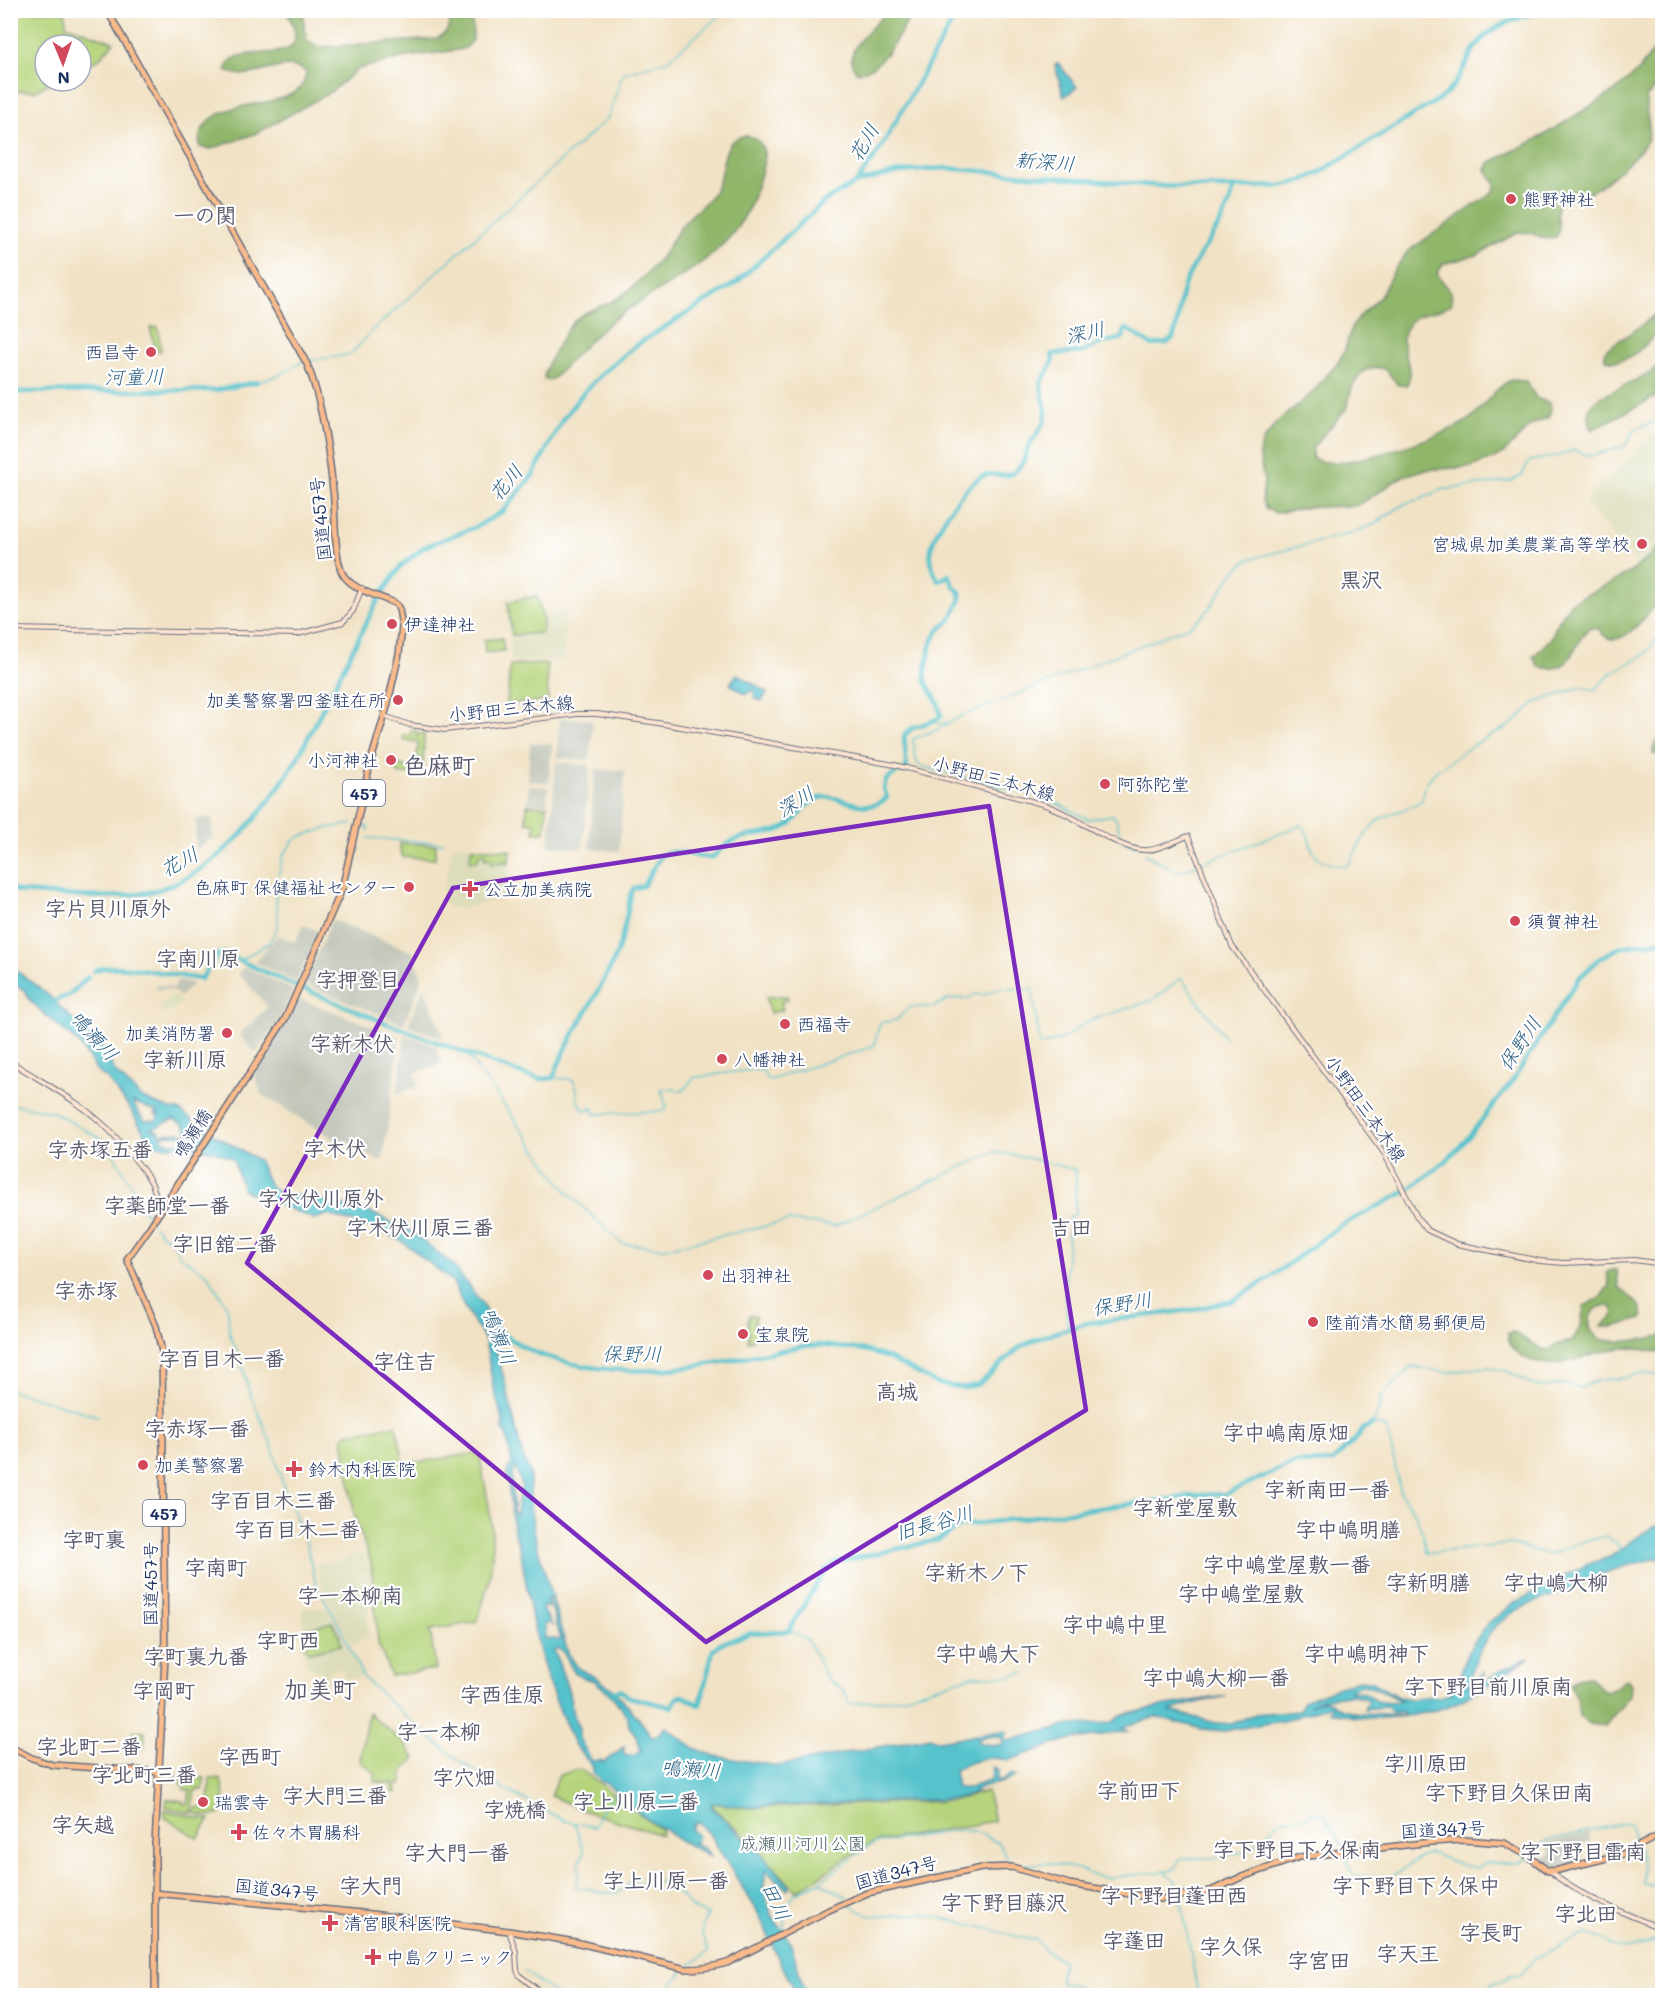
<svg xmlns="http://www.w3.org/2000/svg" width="1673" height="2006" font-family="Mali,'Klee One',sans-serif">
  <rect width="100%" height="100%" fill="#fff"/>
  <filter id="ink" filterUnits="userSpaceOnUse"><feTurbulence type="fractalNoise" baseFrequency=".0167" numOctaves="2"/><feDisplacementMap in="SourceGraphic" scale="12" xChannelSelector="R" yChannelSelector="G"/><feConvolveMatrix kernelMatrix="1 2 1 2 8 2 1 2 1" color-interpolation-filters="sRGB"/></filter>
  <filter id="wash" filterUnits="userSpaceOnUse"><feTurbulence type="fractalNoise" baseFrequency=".008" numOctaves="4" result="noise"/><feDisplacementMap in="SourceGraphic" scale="24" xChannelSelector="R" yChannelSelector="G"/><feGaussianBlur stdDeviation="1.35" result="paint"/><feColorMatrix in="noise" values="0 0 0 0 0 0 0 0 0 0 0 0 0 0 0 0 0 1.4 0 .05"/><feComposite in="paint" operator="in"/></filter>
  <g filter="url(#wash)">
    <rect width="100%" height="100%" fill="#f1e2c5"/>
    <path fill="#ddb" d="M1662,423V587L1659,589L1585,502Z
      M539,593L544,617L567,609L563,660L512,662L506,600Z
      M457,844L510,851L507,894L503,899L491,900L474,906L458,908L449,907L441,900L453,846Z
      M172,995L182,1002L167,1015L159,1006Z
      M363,1553L369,1570L370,1581V1608L367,1614L369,1636L351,1645L327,1598L315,1563L344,1560V1557Z
      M327,1607L360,1672V1676L358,1678H345L341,1668L333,1670L326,1676L307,1665L302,1645L303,1608Z"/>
    <path fill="#c2c6b9" d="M560,718L589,719L593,722L590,758L588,760L557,758Z
      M530,743L552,744L549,783L530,781L528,779Z
      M556,762L589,765L590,767L583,846L580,848L549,846Z
      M595,769L625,771L619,851L592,849L589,847Z
      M529,786L548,787L547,804L528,803Z
      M212,818L213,837L195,851L196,819Z
      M332,920L413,952L422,979L404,1024L304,984Z
      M303,925L319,931L297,982L255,962L278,935L295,942Z
      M244,967L293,990L280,1019L256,1053L239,1035L268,1007L238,973Z
      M177,980L189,982L192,985L180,997L172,990L155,989V986L159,985L175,988Z
      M424,986L444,1038L408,1026Z
      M301,1000L398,1036L399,1040L383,1160L379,1161L344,1140L339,1142L261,1094L253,1071L293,1005Z
      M405,1035L436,1046L442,1063L415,1073L419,1086L397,1094Z
      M1589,1833V1842L1581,1844L1583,1861L1553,1869L1545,1865L1543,1859L1551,1854L1546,1844Z"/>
    <path fill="#b6d47b" stroke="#68826c" stroke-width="1.5" d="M10,11H65L66,25L114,42L98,60L81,68V45H45V81H54L35,91H12L10,90Z
      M158,327L161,351H156L150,328Z
      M537,596L543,620L542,633L512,635L508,602Z
      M502,638L504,651L485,653L484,640Z
      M547,664L548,701L507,704L510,665Z
      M412,729L416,730V736H418L419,733L424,734L423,775L400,774L396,771L395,767H397L398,764L416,771L419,768L420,761L417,759H421L417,757L418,742L403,740L404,735H410Z
      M527,805L547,806L545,832H534L535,823L526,822Z
      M400,843L436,845L435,859L403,857L400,850Z
      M471,848L510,850L509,864H506V861L499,863L497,861L492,865L491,858L485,859V854H480L477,861H470Z
      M787,996L788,1000L781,1002L783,1010L770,1013L766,997Z
      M749,1315L756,1316L754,1328L760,1329L758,1337H755L751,1341H748L749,1333H747Z
      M396,1425L404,1464L479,1453C486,1491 496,1529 491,1568C489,1587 482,1604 477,1622L430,1630L436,1669L391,1676L378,1643L371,1563L354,1513L343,1438L348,1433Z
      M332,1622L339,1633L341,1645L310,1652L306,1647L305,1629Z
      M368,1713L404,1743L415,1759L404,1770L401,1785L397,1784L396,1793L392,1792L393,1784L375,1782V1773L360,1761Z
      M132,1731L145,1732L144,1748L132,1747Z
      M580,1769L662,1831L661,1835L585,1811L551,1796L559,1775Z
      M173,1776L205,1778L203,1790H195L191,1813L166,1807L167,1799L183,1801V1804H188L190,1790H184V1785H181V1781H174Z
      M210,1778L221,1779L224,1796L219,1815L203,1816L193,1812L195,1808L202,1807L205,1810H209Z
      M987,1791L994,1821L876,1842C847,1854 823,1877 796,1891L748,1839L712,1806L714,1803L749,1808L952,1801Z
      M165,1810L203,1819H210L198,1838L164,1817Z"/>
    <path fill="#90b66b" stroke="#567264" stroke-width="1.5" d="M889,10L914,11C902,28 881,74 857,72C837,53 876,25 889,10Z
      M286,11H304V27L307,41L319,47L436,39C450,32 450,25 451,11H472L473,39L467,47L458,50L405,57L358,69L331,92L257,133L211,149L200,147C198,137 201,130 208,122C234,95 305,112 306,72C283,54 249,86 226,70C229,35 325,78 286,11Z
      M1662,39V84L1658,86L1647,96C1643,110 1652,123 1648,138C1644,151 1603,187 1589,192C1581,195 1571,197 1562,200C1551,212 1564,226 1556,237L1547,239L1530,233L1519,232L1477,255L1443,264L1437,274L1451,292L1452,302C1442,316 1416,306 1405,330C1397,349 1416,367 1407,385H1398L1386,370L1381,368H1374L1363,371L1353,385L1346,409L1313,447L1312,457C1330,477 1445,435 1467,421C1483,410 1493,388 1511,380L1526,381L1536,398L1549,403L1551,411L1548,418L1531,425L1505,452L1495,458L1471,467L1424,470L1403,476L1368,499L1355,506L1310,507L1276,513L1266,509L1262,501L1264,481L1259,453L1263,441L1277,422L1313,392L1337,364L1345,350L1351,328L1360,316L1380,297L1393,272L1408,251L1492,193L1496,185L1486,170L1489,163L1541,137L1615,91L1638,71Z
      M743,136C755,136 763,142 764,154C765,165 760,176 757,186C738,258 667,280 613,320C592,336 573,358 554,378L550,380L544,379C543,368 567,328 576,319C586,310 601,307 613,301C629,292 646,275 658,261C668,249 674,235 684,223C695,210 710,202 717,186C725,169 720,141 743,136Z
      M1662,306V328C1649,341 1627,369 1605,359V351C1622,337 1650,323 1662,306Z
      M1662,358V395H1659L1591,430C1590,424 1587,413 1590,407C1595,396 1638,381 1651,372C1656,368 1659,363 1662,358Z
      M1662,545V597C1648,613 1617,660 1598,628H1589C1572,643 1575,675 1539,667L1533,657L1551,638L1557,624L1571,602L1611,583L1632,571Z
      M1662,733V755L1653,754V748Z
      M1612,1270H1617L1618,1286L1640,1306L1643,1316L1641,1319L1613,1327H1601L1612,1317L1614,1312L1610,1306C1585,1303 1582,1336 1605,1340C1623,1344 1645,1339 1662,1336V1352C1648,1352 1635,1346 1621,1348C1588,1352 1549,1379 1518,1353C1511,1347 1508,1343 1508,1333L1513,1332L1542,1349L1549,1350L1555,1345L1572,1341L1581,1325L1584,1306L1600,1298L1609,1285L1607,1272Z
      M1589,1677L1592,1678L1604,1692L1614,1689L1625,1679L1628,1680L1631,1684L1630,1695L1605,1726L1589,1724L1579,1716L1577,1698L1570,1684L1577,1679Z"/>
    <path fill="#55c2cc" stroke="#387895" stroke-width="1.5" fill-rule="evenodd" d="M1058,63L1077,87L1064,97L1055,65Z
      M737,674L767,692L762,701L755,698L754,689L746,694L730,684Z
      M10,966L45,992L105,1051L115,1072L142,1098L170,1109L179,1110L205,1129L258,1160L271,1188L292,1198L299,1195L367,1211L412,1232L452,1264L484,1306L505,1382L522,1454L530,1473V1506L537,1545L568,1653L579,1669L597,1678L612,1689L636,1715L653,1738L666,1727L692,1747L715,1756L778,1766L930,1737L939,1741L1001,1731L1007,1732L1004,1738L1008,1741L1068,1725L1112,1723L1120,1716L1166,1705L1226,1696C1207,1701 1188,1703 1170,1711L1216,1723L1232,1724L1255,1714L1300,1710L1303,1701L1358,1680L1370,1681L1398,1697L1412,1699L1432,1696L1440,1697L1450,1694L1460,1683L1462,1668L1468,1651L1488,1623L1516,1602L1588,1564L1610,1557L1642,1534L1662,1523V1560L1658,1558C1636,1563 1613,1569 1592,1578C1583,1582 1576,1588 1567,1591C1548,1598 1524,1604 1508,1616C1485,1632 1473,1661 1468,1687L1484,1672V1680H1488L1501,1670L1529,1658C1508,1671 1488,1686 1466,1698C1428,1718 1370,1724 1329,1711L1332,1707L1328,1706L1287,1720L1224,1731L1202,1729L1157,1717L1128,1725L1122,1728L1128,1731L1067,1740L1007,1761C989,1753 971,1762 954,1770L957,1788H969L991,1780L993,1767L998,1770L996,1780H1004L1011,1774L1016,1776L1007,1781L981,1787L974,1793L956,1799L748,1807L712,1803L711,1807L761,1854L789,1885L788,1890L766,1871L763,1890L773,1917L790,1941L803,1986L808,1995H798L781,1964L756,1909L708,1832L698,1822L693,1825L692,1830L698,1836L696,1842H693L706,1850L710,1856L677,1839L664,1829L659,1828L618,1796V1793L606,1783H603L593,1774V1767L574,1744L549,1684L542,1660L532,1619L521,1553L513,1527L507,1472L512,1463L506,1433L502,1430L503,1422L493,1386L485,1340L463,1305L453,1282L403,1242L371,1227L327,1215L314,1219L243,1190L233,1159C208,1145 182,1148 155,1145L148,1140L129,1107L108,1080L97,1071L80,1045L41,1011L28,998L26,991L11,983ZM133,1102L158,1112L155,1114L159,1116L155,1122L153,1120L145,1121L138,1112ZM174,1119L183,1124L190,1135L177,1132L161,1135L159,1131L151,1129ZM172,1135L192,1137L199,1140C187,1140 173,1147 162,1139V1136ZM515,1467L522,1486L517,1503V1515L513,1511C515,1497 508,1480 515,1467ZM549,1598L561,1640L545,1638V1624L550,1623L553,1627L542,1609L543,1606L549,1608L547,1599ZM557,1648L563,1652L574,1672L584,1678L595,1681L613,1697L628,1718L629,1726L637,1737L641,1750L636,1755L626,1756L623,1750L625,1746L604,1762L600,1760L592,1761L579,1738V1729L575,1719L568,1689L554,1650ZM1363,1685L1377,1689L1401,1701L1390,1703L1376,1701C1368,1692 1360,1691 1348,1690ZM1353,1694L1368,1700L1364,1709L1387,1707L1392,1712H1403L1404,1715L1358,1713L1340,1708L1329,1701L1323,1700L1311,1705C1318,1696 1340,1697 1353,1694ZM1000,1736L1004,1743L999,1745L981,1744L977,1740L983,1737Z"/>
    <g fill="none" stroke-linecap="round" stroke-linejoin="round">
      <path stroke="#55c2cc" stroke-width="1.5" d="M307,361L349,355L352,353L373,330L608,118L623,73L668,60L726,10
        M257,382L279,375L302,362
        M935,721L940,724L946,723
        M358,825L368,827V831
        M368,838L443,843
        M1138,847L1122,840L1116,819L1113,815L1088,819L1056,803L1030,794L920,766L916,760L913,739L943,727L952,720L1190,626C1218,610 1223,573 1250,559L1353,533L1374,524L1406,503L1422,499L1440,490L1511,481L1521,476L1530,461L1562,455L1573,450L1591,456L1625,446L1635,429L1662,419
        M1145,854L1178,872L1302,825C1308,832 1309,840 1312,849C1317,862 1334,866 1347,866C1358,851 1363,832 1379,820C1391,812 1409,810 1422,800L1426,783L1436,771L1472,746L1511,725L1535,703L1581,687L1595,690L1611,673L1644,655L1662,633
        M240,960L269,943L277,928L278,920L275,891L283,856L293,841L299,837L327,828L352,824
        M467,1054L567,1192L621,1243L665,1248L789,1221L835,1226L994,1152L1025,1157L1076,1170L1075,1215L1069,1217L1065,1296L1068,1328
        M553,1078L570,1079L574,1081L577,1090L578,1102L585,1111L593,1108L595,1114L664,1111L667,1108L661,1089L684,1090L693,1078C717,1075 739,1069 763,1070L767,1080H770L874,1046L880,1023L897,1020L909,1007H933L949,999L969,998L975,994L984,995L997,989H1032L1040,1044L1043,1045L1064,1038L1088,1021L1153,1000L1181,978L1225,1038
        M10,1104L53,1112L107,1142L151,1222
        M154,1226L162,1235L174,1242L180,1256L208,1275L223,1300L228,1310L229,1332L241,1361L250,1394L270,1440L286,1494L305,1538L316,1584L338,1623L363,1677L417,1727L460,1761L494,1784L565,1821L595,1827L600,1812L618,1791
        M10,1390L98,1416
        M1620,1551L1618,1545L1607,1536L1575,1544L1551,1555L1512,1544L1427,1553L1423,1534L1415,1514L1401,1494L1387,1428L1373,1424L1378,1412L1382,1396L1411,1367L1449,1372L1489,1367L1509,1372L1532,1385L1543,1387L1562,1384L1581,1388L1599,1380L1625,1378L1641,1373L1662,1376
        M788,1631C818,1637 814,1663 829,1680C833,1684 840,1687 844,1692C847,1695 848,1700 850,1704L899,1698L972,1676H1009L1025,1672
        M575,1824L584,1852L579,1864V1877L575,1887L592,1889L601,1893H615L623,1890L630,1882L662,1881L668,1882L692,1908L708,1915C699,1928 701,1938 709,1951L688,1967
        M1638,1848L1642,1863L1643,1884L1662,1887
        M1531,1854L1538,1846L1547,1841L1624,1823L1631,1826L1636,1844
        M1345,1856L1350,1870L1355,1876C1365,1876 1385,1879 1393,1876C1407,1870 1415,1856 1430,1853L1462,1865L1476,1868L1485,1863H1519L1527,1858
        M1166,1872L1167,1875L1175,1881L1179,1895
        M820,1882L847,1897
        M1181,1899L1198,1994L1203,1996
        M850,1904C877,1927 899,1909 927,1915C959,1921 991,1930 1023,1938L1035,1939L1046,1951L1063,1961L1060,1976L1061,1982L1077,1986L1088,1996
        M782,1930L784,1928L786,1908L794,1894L819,1882L869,1846L875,1843L960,1830L978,1832L998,1843L1009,1860L1019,1865L1050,1863L1083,1870L1092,1875L1104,1878L1169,1871L1176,1868L1180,1860L1183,1858H1213L1244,1852L1251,1848L1281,1819L1301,1818L1315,1812L1323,1814L1344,1849
        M525,1972L558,1996
        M666,1996L670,1986L684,1970
        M1457,1996L1472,1989L1488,1988L1493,1983L1505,1980L1510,1975H1520L1535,1958L1586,1934C1598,1935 1606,1943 1616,1948C1629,1954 1651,1941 1662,1939"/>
      <path stroke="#55c2cc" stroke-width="4.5" d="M856,183L899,172L945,168L1162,186L1224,188L1280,186L1299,182L1319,173L1441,98C1455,87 1460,76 1468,60C1483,27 1512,19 1545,10
        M10,392L217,390L257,382
        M10,889L22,892C63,895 108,901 149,892C215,877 265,812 298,757L380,596L401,566L424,547L478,526L503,511L533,475L562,420L584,392L605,371L639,343L736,283L826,200L856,183L879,151L959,10
        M94,971C112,960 179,977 201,979L217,955L223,953L289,983L391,1025L525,1075L541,1079L553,1078C569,1034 598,998 616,955C624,935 627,914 631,892L634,888L643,886L661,855C679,846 695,859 712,858C719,852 724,845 733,841C749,833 771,836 786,827C800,819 807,797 826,797C847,797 865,816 887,798L884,788L886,780L898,772L907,771L904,736C912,723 930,726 941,716L938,703L926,682L925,676L930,647L937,632L950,620L961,599L960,592L954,587L949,575L939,581C934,574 929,559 931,550C934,530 965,484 983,476C997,470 1007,484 1021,465C1026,459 1026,450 1030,444C1036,434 1047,423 1046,411C1045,402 1041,393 1041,383L1053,362L1052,354L1083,352L1101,343L1123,338L1124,331L1127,329L1151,345L1167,343L1173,338C1180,320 1178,301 1185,283C1198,251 1227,223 1234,188
        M50,1003L69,995L88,977
        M485,1320C502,1333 519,1347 539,1354C630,1387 713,1363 804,1346L819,1345L864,1350L888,1358L938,1384L965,1388L979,1384L986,1378L1021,1346L1047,1335L1087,1323L1191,1310L1232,1301L1268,1279L1340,1226L1407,1191L1446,1161L1466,1140L1511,1083L1579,978L1599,959L1620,947L1662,941
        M612,1693L620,1690L629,1697L671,1707L677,1698L683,1696L700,1705L713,1650L719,1644L752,1633L788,1631L826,1569L836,1562L938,1540L960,1526L1200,1495L1225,1494L1294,1463L1332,1462L1359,1436L1363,1429L1373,1424"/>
    </g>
  </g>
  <g filter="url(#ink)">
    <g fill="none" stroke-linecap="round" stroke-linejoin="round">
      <defs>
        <path id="secondary" d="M10,629L298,634L343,622L353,611L362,588
          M384,716L410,725L445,730L577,714H597L658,723L895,765L1042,804C1073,812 1119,853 1148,850C1161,849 1175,841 1188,836L1232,946L1384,1153L1417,1217L1427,1230L1457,1244L1540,1261L1564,1263L1634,1260L1662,1264
          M10,1061C43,1083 82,1102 110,1131C124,1146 140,1164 151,1182C156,1191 154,1199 164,1205
          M1549,1871C1582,1898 1623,1912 1662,1929
          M509,1931L516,1952L517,1970L520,1976L546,1996"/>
        <path id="highway" d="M107,10L307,364C321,398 329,452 333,490C336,510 333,561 344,576C355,591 380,596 396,604L399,609L402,627L399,654L387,707L370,764L342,889L285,1019L150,1227L127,1259L156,1326L162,1352L165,1658L155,1844V1996
          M10,1747L32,1758L53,1765L160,1772
          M154,1893L363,1913L509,1931L575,1942L686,1969C701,1969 713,1967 727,1963L829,1910L867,1893L982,1868L1012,1867L1069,1884L1161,1899L1211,1891L1239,1878L1300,1857L1432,1842L1463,1840L1504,1843L1527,1855L1548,1871L1558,1870L1623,1854L1662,1834"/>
      </defs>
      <use href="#secondary" stroke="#666e82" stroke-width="6"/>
      <use href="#highway" stroke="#666e82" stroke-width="8"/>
      <use href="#secondary" stroke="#fde4d1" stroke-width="4"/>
      <use href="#highway" stroke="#fabb8b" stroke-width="5"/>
    </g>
  </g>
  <path fill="none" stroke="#7b2cbf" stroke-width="4.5" stroke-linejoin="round" d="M989,806L1086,1410L706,1642L247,1263L453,888Z"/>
  <g fill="#d1495b" stroke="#fff" stroke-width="2">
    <circle cx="1511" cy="199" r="6"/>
    <circle cx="151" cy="352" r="6"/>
    <circle cx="1642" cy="544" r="6"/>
    <circle cx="392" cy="624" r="6"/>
    <circle cx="398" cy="700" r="6"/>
    <circle cx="391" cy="760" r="6"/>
    <circle cx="1105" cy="784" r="6"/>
    <circle cx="409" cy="887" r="6"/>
    <path d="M467 880h6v6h6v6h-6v6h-6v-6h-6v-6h6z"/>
    <circle cx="1515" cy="921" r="6"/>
    <circle cx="785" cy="1024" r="6"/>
    <circle cx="227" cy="1033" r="6"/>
    <circle cx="722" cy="1059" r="6"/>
    <circle cx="708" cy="1275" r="6"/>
    <circle cx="1313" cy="1322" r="6"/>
    <circle cx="743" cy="1334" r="6"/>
    <circle cx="143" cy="1465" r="6"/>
    <path d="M291 1460h6v6h6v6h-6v6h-6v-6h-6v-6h6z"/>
    <circle cx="203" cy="1802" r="6"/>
    <path d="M236 1823h6v6h6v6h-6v6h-6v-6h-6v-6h6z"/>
    <path d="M327 1914h6v6h6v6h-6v6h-6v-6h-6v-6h6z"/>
    <path d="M370 1948h6v6h6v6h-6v6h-6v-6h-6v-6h6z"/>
  </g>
  <g text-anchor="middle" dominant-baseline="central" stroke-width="4.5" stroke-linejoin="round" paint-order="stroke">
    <g fill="#fff" stroke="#5f6d8e" stroke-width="1.5">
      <rect x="343" y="780" width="42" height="26" rx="4.5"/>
      <rect x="143" y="1500" width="42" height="26" rx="4.5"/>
    </g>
    <g font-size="16" font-weight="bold" fill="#1b2f5e">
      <text x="364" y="793">457</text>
      <text x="164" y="1513">457</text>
    </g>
    <g font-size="18" fill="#1b2f5e" stroke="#fff" text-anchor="start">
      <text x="1523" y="199">熊野神社</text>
      <text x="139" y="352" text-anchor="end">西昌寺</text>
      <text x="1630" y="544" text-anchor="end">宮城県加美農業高等学校</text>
      <text x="404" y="624">伊達神社</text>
      <text x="386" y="700" text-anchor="end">加美警察署四釜駐在所</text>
      <text x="379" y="760" text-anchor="end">小河神社</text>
      <text x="1117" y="784">阿弥陀堂</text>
      <text x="397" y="887" text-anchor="end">色麻町 保健福祉センター</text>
      <text x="484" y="889">公立加美病院</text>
      <text x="1527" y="921">須賀神社</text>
      <text x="797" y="1024">西福寺</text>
      <text x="215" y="1033" text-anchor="end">加美消防署</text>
      <text x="734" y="1059">八幡神社</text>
      <text x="720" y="1275">出羽神社</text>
      <text x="1325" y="1322">陸前清水簡易郵便局</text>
      <text x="755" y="1334">宝泉院</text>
      <text x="155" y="1465">加美警察署</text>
      <text x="308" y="1469">鈴木内科医院</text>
      <text x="215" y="1802">瑞雲寺</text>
      <text x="252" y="1832">佐々木胃腸科</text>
      <text x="344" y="1923">清宮眼科医院</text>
      <text x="386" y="1957">中島クリニック</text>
    </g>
    <g font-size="18" fill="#1b2f5e" stroke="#fff">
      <text transform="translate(320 519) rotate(-96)">国道457号</text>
      <text transform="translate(511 708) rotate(-6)">小野田三本木線</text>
      <text transform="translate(994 778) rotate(15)">小野田三本木線</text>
      <text transform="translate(1366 1108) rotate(55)">小野田三本木線</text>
      <text transform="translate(192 1133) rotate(-57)">鳴瀬橋</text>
      <text transform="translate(150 1584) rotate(-90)">国道457号</text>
      <text transform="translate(1443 1829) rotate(-3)">国道347号</text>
      <text transform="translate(896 1872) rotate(-15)">国道347号</text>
      <text transform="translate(277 1889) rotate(6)">国道347号</text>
    </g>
    <g font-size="18" fill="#4a6167" stroke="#fff">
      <text x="803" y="1843">成瀬川河川公園</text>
    </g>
    <g font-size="20" font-style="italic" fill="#2f6284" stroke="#fff">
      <text transform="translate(863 142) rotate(-59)">花川</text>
      <text transform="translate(1045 161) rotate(5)">新深川</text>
      <text transform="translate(1085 332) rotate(-13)">深川</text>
      <text transform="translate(134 376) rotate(-1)">河童川</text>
      <text transform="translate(505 482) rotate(-50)">花川</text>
      <text transform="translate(795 801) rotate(-32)">深川</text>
      <text transform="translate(179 861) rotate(-28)">花川</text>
      <text transform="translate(95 1035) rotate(48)">鳴瀬川</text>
      <text transform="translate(1519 1043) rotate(-56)">保野川</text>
      <text transform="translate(1122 1303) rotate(-9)">保野川</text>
      <text transform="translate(500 1336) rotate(69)">鳴瀬川</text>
      <text x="632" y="1353">保野川</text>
      <text transform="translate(934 1522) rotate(-16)">旧長谷川</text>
      <text transform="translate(691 1768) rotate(4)">鳴瀬川</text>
      <text transform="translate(777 1901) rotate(65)">田川</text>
    </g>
    <g font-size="21" font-weight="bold" fill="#58596b" stroke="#fff">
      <text x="205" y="214">一の関</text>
      <text x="1361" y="578">黒沢</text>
      <text x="108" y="907">字片貝川原外</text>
      <text x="198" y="957">字南川原</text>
      <text x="358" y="978">字押登目</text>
      <text x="352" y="1042">字新木伏</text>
      <text x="185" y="1058">字新川原</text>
      <text x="335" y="1147">字木伏</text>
      <text x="100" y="1148">字赤塚五番</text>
      <text x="321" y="1197">字木伏川原外</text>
      <text x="167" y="1204">字薬師堂一番</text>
      <text x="420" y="1226">字木伏川原三番</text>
      <text x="1071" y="1226">吉田</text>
      <text x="225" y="1242">字旧舘二番</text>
      <text x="86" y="1289">字赤塚</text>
      <text x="222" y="1357">字百目木一番</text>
      <text x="405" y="1360">字住吉</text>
      <text x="897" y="1390">高城</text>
      <text x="197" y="1427">字赤塚一番</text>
      <text x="1286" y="1431">字中嶋南原畑</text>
      <text x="1327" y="1488">字新南田一番</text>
      <text x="273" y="1499">字百目木三番</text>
      <text x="1185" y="1506">字新堂屋敷</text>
      <text x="297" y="1528">字百目木二番</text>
      <text x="1348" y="1528">字中嶋明膳</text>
      <text x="94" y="1538">字町裏</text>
      <text x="1287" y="1563">字中嶋堂屋敷一番</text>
      <text x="216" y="1566">字南町</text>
      <text x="977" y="1571">字新木ノ下</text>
      <text x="1428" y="1581">字新明膳</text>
      <text x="1556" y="1581">字中嶋大柳</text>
      <text x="1241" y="1592">字中嶋堂屋敷</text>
      <text x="350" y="1594">字一本柳南</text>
      <text x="1115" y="1623">字中嶋中里</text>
      <text x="288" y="1639">字町西</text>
      <text x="988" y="1652">字中嶋大下</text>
      <text x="1367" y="1652">字中嶋明神下</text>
      <text x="196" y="1655">字町裏九番</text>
      <text x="1216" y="1676">字中嶋大柳一番</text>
      <text x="1488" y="1685">字下野目前川原南</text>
      <text x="164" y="1689">字岡町</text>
      <text x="502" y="1693">字西佳原</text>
      <text x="439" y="1730">字一本柳</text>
      <text x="89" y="1745">字北町二番</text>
      <text x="250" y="1755">字西町</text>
      <text x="1426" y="1762">字川原田</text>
      <text x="144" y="1773">字北町三番</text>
      <text x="464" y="1776">字穴畑</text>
      <text x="1139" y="1789">字前田下</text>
      <text x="1509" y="1791">字下野目久保田南</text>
      <text x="335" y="1794">字大門三番</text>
      <text x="636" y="1800">字上川原二番</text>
      <text x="515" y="1808">字焼橋</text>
      <text x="83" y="1823">字矢越</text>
      <text x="1297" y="1848">字下野目下久保南</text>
      <text x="1583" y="1850">字下野目雷南</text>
      <text x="457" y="1851">字大門一番</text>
      <text x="666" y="1879">字上川原一番</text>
      <text x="371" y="1884">字大門</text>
      <text x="1416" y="1884">字下野目下久保中</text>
      <text x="1174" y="1894">字下野目蓬田西</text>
      <text x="1004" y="1901">字下野目藤沢</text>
      <text x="1586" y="1912">字北田</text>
      <text x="1491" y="1931">字長町</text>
      <text x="1134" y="1939">字蓬田</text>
      <text x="1231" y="1945">字久保</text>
      <text x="1408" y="1952">字天王</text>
      <text x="1319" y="1959">字宮田</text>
    </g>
    <g font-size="24" font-weight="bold" fill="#58596b" stroke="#fff">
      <text x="439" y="764">色麻町</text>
      <text x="320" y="1688">加美町</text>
    </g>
  </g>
  <rect width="1673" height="2006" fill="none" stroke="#fff" stroke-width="36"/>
  <g transform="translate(63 63) rotate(178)"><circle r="28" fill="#ffffff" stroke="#a4acbf" stroke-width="1.5"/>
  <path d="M0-4.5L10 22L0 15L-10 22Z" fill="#d1495b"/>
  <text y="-9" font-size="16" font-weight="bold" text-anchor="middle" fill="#1b2f5e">N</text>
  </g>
</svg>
